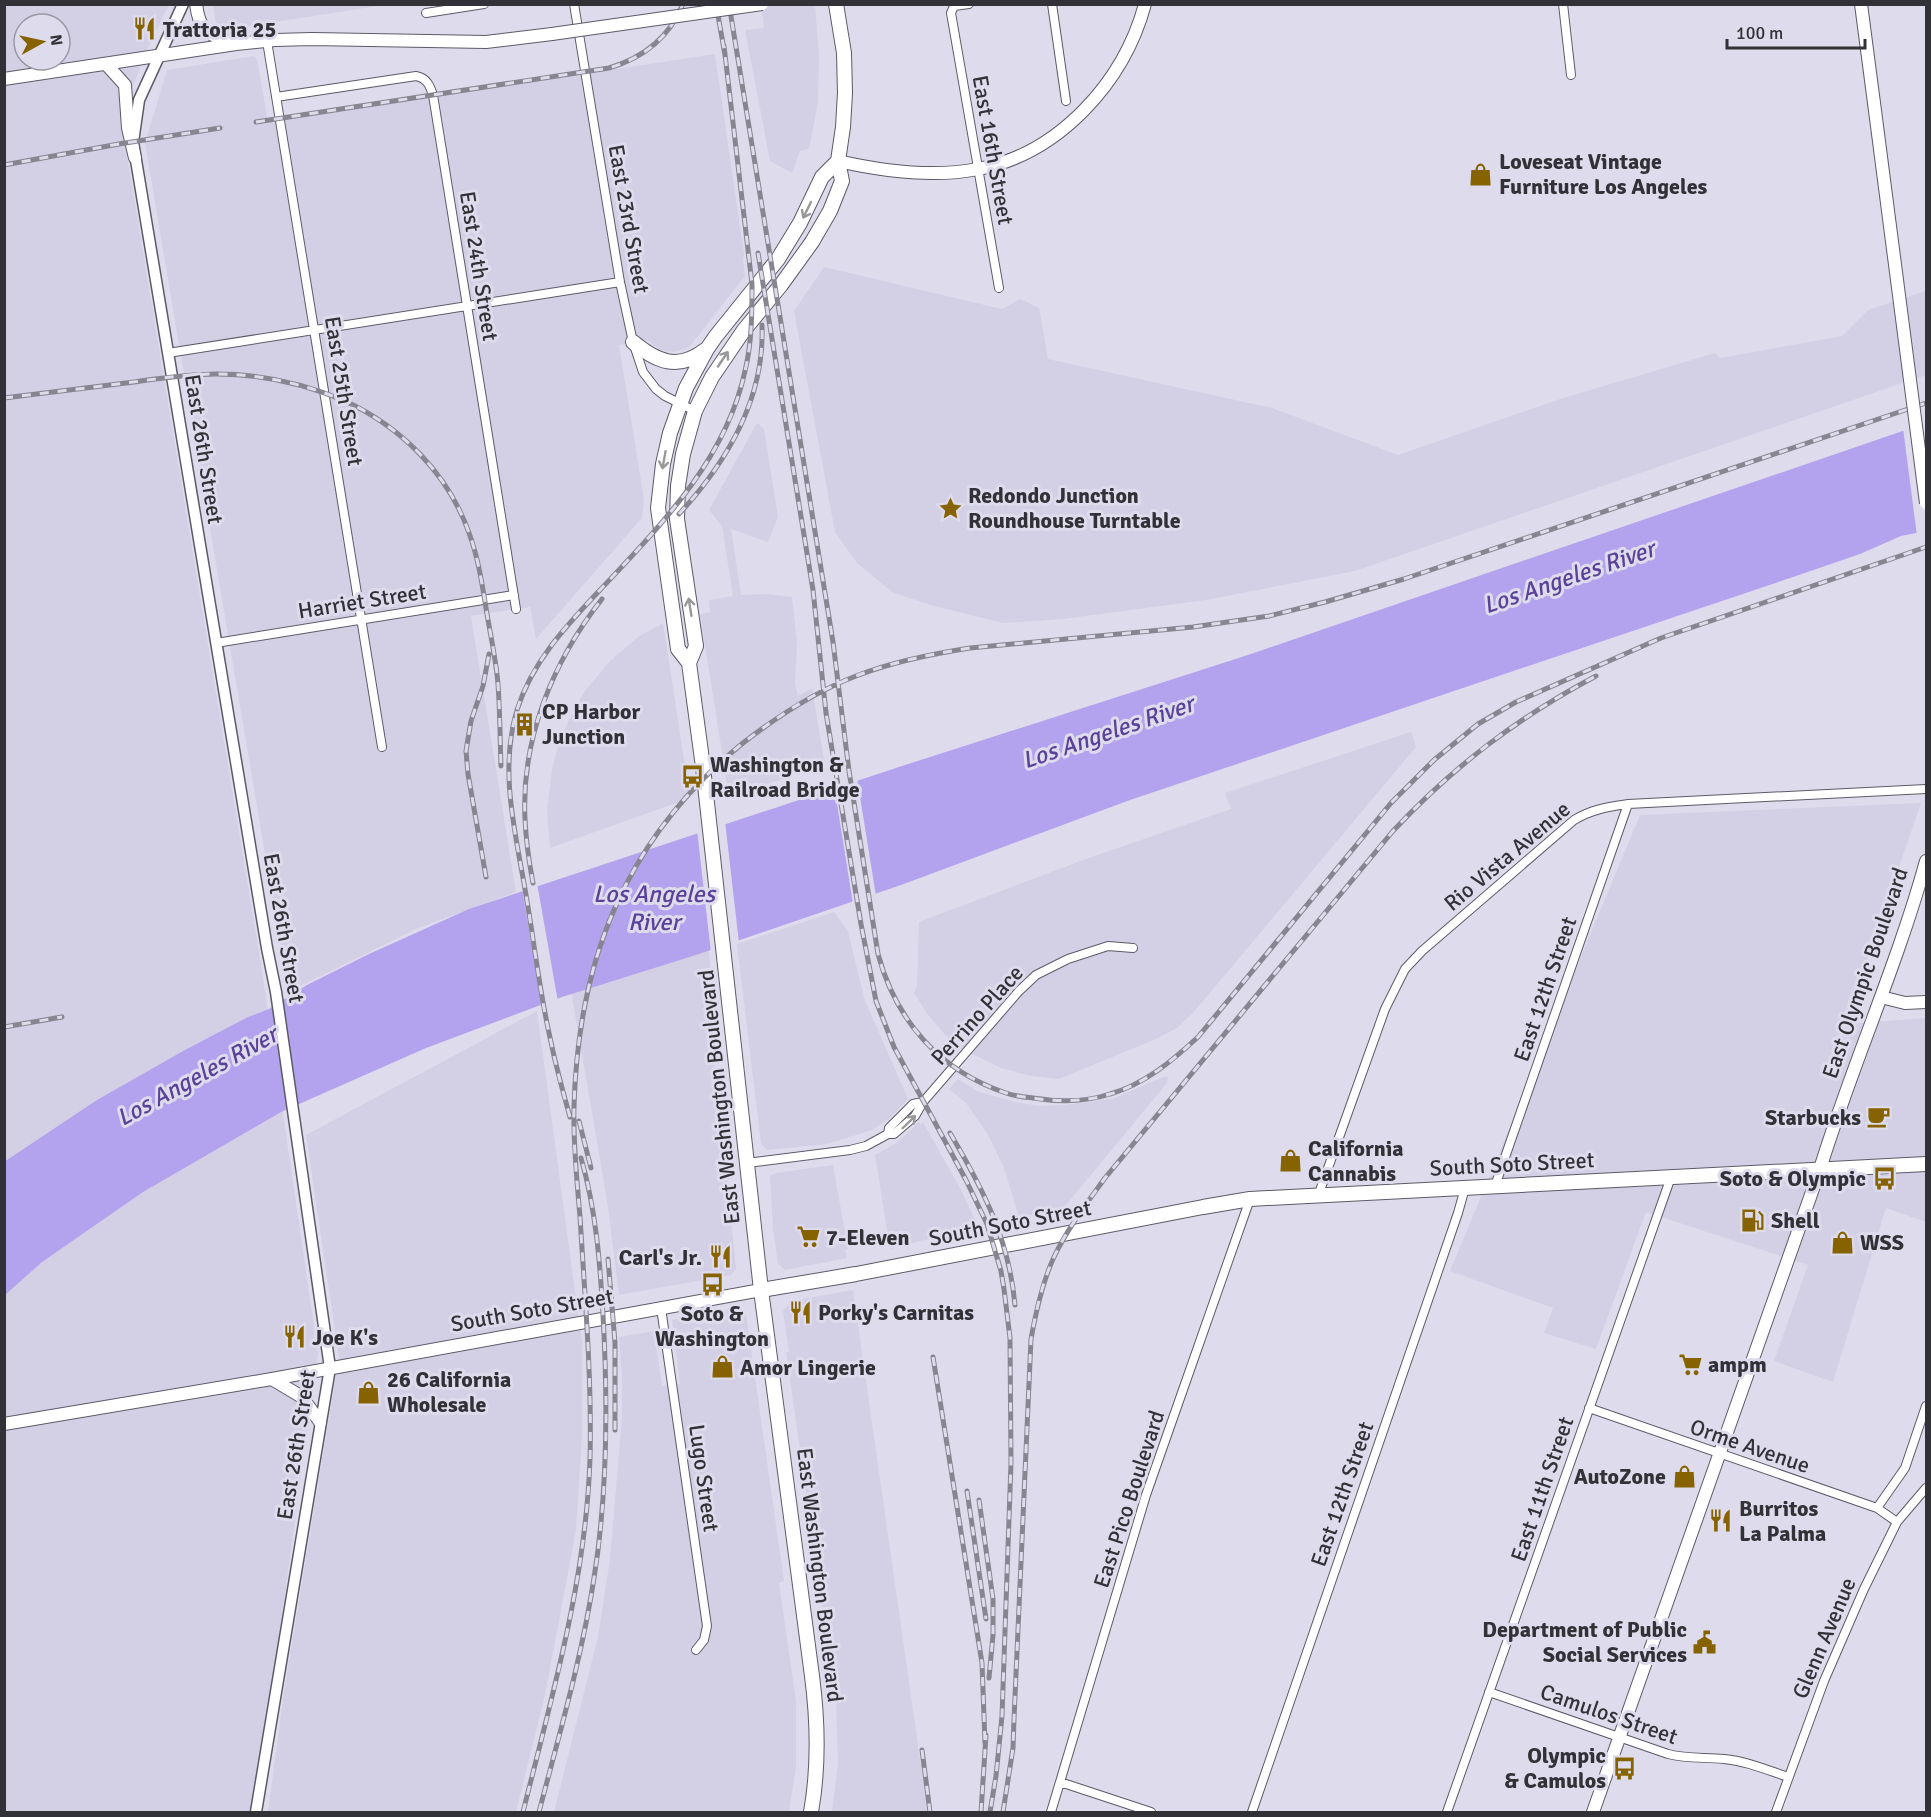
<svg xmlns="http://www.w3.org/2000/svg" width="1931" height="1817" font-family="Signika,sans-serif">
  <rect width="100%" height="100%" fill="#dedcec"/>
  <path fill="#d3cfe5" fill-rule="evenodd" d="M213,4L384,5L217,31Z
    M5,5H169L152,38L128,98L126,149L261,964L318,1353L255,1812H5ZM24,24H60V60H24Z
    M761,5H815L819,56L818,103L809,149L800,151L792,173L770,161L745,30L764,28Z
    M715,54L744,254L743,260L745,276L690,346L685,349L673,352L660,350L647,340L619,345L644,500L642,518L536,639L530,607L471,616L516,892L416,929L296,988L286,979L145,143L167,70L254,56L257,59L268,122Z
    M824,267L1002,309L1020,299L1039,308L1048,359L1272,408L1398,455L1560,399L1715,353L1720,358L1842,336L1868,310L1926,291V375L1355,571L1206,600L1063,619L1003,623L930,605L892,592L857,563L835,532L794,311Z
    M757,423L764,429L778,517L768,542L731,529L741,595L767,594L792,597L797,643L795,683L798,696L812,688L825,765L767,784L750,785L727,784L700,614L710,612L709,600L733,596L722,526L709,510Z
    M663,623L690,798L550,848L547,810L552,769L559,742L573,711L585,691L610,661L638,637Z
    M1411,732L1416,747L1193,1013L1177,1028L1156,1039L1059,1079L1031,1076L1001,1068L954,1045L928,1015L914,993L917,985L919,922L1083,860L1231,809L1225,793Z
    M1921,803L1845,1024L1926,1018V1222L1886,1208L1833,1382L1774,1361L1808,1265L1646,1212L1596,1349L1544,1333L1553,1308L1450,1271L1640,815Z
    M834,912L848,931L864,998L908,1099L890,1118L872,1130L827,1144L767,1150L761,1144L737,944Z
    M709,950L710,966L705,973L736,1268L731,1275L619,1295L607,1200L571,991Z
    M537,1011L582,1343V1437L576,1530L545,1695L516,1812H268L284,1692L339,1357L306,1135Z
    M1163,1077H1168L1167,1083L1066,1205L1053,1211L1019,1217L1004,1168L987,1133L966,1103L949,1089L958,1079L977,1091L1015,1102L1040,1106L1064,1105L1112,1099Z
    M919,1122L921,1125L923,1122L960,1188L978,1226L890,1249L875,1155L897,1143Z
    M833,1165L848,1249L845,1250L847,1258L785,1270L778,1264L773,1229L770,1176L776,1173Z
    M853,1290L919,1752L928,1812H832L838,1763L836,1702L786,1352H789L783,1311L791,1302L797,1300Z
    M740,1307L746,1314L784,1581L779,1583L796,1701V1768L789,1812H554L598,1637L610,1559L622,1418V1377L619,1337L654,1331L662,1386L680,1384L672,1320Z"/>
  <path fill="#b3a2ee" d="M1926,423V531L1901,536L1860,554L1796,576L1130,800L901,885L699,954L562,997L426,1048L281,1112L143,1192L42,1262L5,1295L4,1162L97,1100L185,1050L248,1017L269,1009L307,985L369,954L469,909L902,766L1248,655Z"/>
  <path fill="#dedcec" d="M1926,420V534L1917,536L1903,428Z
    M857,778L876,896L853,904L834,785Z
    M725,821L739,943L711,953L697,830Z
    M537,883L558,1002L542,1008L522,888Z"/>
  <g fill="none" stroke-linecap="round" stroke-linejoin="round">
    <defs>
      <path id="minor" d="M574,4L620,282L633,342L643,372L656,389L665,396L695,411
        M969,4L954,6L951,13L999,288
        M1052,4L1066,101
        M1563,4L1571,75
        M426,13L484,4
        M267,41L382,747
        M276,97L416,76C427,78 430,86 433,95L516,609
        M168,353L620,282
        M216,643L514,595
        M888,1134L889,1128L913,1104L923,1102
        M747,1163L850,1150L866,1146L888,1134H894L915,1116L923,1102L1019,991L1036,975L1068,959L1108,946L1133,948
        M1495,1186L1628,804
        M1318,1196L1385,1009L1405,969L1422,951L1574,820C1592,809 1608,807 1628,804L1926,789
        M661,1308L707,1626L704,1640L696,1650
        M1589,1408L1877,1508L1897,1522
        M1877,1508L1905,1468L1926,1406
        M1489,1692L1668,1754C1688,1759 1705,1757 1724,1759C1746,1761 1767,1770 1788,1777
        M1060,1782L1151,1812
        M1051,1812L1146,1495L1250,1199
        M1252,1812L1458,1213L1465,1188
        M1447,1812L1671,1177
        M1776,1812L1824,1681L1864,1589L1897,1522L1926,1488"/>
      <path id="tertiary" d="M183,4L139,100L133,142L267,948L276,992L330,1368L256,1812"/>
      <path id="secondary" d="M196,4C200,35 209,33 235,44
        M1861,4L1874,103
        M106,64L125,85L128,128L135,158
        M4,79L236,44L275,40L312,39L486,42L552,34
        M838,161C882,171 933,178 978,169C1059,154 1124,82 1145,4
        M1881,997L1905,1003L1926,1002
        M272,1379L302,1397L320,1422
        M4,1424L272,1379L761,1290
        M1593,1812L1820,1169C1852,1065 1897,966 1926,861"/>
      <path id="primary" d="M633,342C657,362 678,371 705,350
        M689,663L696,646L677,519L678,486L683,454L695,411L712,377L744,330L781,285L812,242L830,211L842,181L838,161L843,127L845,93L844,53L836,4
        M761,1290L856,1274L1203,1207L1250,1199L1926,1164
        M811,1812C819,1767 818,1722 812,1676L761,1290L703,767L689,663L678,649L658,508L663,464L670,433L686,388L707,349L716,336L778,259L800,223L822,177L838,161"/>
    </defs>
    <use href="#minor" stroke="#5d5a68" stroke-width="10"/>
    <use href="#tertiary" stroke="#5d5a68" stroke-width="13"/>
    <use href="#secondary" stroke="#5d5a68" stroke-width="14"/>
    <use href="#primary" stroke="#5d5a68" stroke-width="16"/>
    <use href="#minor" stroke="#fff" stroke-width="8"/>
    <use href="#tertiary" stroke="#fff" stroke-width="10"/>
    <use href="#secondary" stroke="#fff" stroke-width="12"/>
    <use href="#primary" stroke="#fff" stroke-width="14"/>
    <defs>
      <path id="rail" d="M716,4L725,55
        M729,4L833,642L849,771L878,954C896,1021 940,1071 1006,1093C1014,1096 1024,1097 1033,1098C1058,1102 1086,1102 1110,1094C1145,1084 1172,1061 1198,1037L1391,803L1434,760L1478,724L1516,702L1661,638L1926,547
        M256,122L609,68C643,58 669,38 683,4
        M4,165L119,144L220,128
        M758,253L813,590L826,713L861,924L876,1001L894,1047L966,1180L987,1224L1001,1271L1004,1289L1010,1338L1011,1463L1002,1716L996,1776L990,1812
        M4,398C45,393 86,388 126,383C156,379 186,374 217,374C260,374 305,384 345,401C401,427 448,473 469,533C478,557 482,583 486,608C490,633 496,659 498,684C500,712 500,739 501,766
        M679,514C727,462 765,398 762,325
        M486,877L468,774L466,751L471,721L483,686L489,654
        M533,883C529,862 526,841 525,819C521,739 553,661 602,599
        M4,1027L62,1017
        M570,1117C563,1092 556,1067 551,1042C540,995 535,948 527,901C517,838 498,773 517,710C532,662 566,626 600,590C660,526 726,460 745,371C752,342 752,313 752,284L724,46
        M579,1121L591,1168
        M950,1133C983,1189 1009,1239 1015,1305
        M608,1259L615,1343V1430
        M933,1357L982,1663L985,1743
        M967,1491L986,1619
        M979,1500L993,1599V1635L989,1678
        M922,1750L930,1812
        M523,1812C552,1696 586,1580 590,1459C592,1379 585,1298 580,1217C577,1181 573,1144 574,1107C578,959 626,838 743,743C778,716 814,692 856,676C892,662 931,654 970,648L1193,627L1269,616L1325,602L1404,579L1926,403
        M539,1812C559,1735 582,1657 594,1578C608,1491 608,1403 603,1315C600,1262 596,1210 581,1158
        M981,1812L986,1735
        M1003,1812L1013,1748L1014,1719L1031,1339C1036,1311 1042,1283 1054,1257C1067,1229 1087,1203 1105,1178L1393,831C1454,766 1517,718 1596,676"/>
    </defs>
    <use href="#rail" stroke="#878590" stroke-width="5"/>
    <use href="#rail" stroke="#dedcec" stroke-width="3" stroke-dasharray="9" stroke-linecap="butt"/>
    <defs>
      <path id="secondary-bridge" d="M552,34L762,4
        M1874,103L1926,503"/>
    </defs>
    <use href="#secondary-bridge" stroke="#5d5a68" stroke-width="14" stroke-linecap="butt"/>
    <use href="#secondary-bridge" stroke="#fff" stroke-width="12"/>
  </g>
  <defs><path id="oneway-shaft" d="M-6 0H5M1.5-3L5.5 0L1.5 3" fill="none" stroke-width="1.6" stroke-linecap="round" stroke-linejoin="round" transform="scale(1.5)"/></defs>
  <g stroke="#98989b">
    <use href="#oneway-shaft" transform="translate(807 210) rotate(116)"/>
    <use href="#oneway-shaft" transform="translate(723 359) rotate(-56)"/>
    <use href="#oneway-shaft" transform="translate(664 460) rotate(100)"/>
    <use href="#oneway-shaft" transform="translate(690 607) rotate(-99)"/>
    <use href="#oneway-shaft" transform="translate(909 1122) rotate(-44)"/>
  </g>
  <defs>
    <symbol id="restaurant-bare" viewBox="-9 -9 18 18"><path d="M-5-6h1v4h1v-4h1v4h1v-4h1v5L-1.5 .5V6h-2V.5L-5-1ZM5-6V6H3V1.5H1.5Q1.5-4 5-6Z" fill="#876300" stroke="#dedcec" stroke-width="2.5" paint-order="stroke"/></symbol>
    <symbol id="shop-bare" viewBox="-9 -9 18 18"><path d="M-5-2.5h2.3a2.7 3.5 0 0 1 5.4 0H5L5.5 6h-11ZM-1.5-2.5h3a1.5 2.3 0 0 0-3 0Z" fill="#876300" stroke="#dedcec" stroke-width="2.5" paint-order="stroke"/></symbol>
    <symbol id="sight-bare" viewBox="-9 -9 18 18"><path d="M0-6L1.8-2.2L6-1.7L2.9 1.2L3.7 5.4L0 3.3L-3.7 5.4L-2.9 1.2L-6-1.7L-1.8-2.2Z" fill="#876300" stroke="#dedcec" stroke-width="2.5" paint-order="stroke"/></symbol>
    <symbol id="building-bare" viewBox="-9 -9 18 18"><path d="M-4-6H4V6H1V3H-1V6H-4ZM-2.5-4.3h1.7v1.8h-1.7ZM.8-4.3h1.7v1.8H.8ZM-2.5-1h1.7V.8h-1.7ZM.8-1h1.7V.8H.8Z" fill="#876300" stroke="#dedcec" stroke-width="2.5" paint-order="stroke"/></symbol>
    <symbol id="bus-bare" viewBox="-9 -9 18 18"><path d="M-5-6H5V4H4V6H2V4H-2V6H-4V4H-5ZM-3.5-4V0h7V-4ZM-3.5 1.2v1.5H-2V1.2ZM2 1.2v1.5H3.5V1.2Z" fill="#876300" stroke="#dedcec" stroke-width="2.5" paint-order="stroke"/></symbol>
    <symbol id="cafe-bare" viewBox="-9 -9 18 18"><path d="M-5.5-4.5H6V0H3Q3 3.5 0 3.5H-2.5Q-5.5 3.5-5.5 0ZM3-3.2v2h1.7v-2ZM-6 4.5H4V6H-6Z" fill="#876300" stroke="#dedcec" stroke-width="2.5" paint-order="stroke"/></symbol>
    <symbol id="fuel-bare" viewBox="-9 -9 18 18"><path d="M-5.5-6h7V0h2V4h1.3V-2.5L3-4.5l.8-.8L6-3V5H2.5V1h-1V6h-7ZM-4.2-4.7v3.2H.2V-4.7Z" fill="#876300" stroke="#dedcec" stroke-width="2.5" paint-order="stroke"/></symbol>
    <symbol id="supermarket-bare" viewBox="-9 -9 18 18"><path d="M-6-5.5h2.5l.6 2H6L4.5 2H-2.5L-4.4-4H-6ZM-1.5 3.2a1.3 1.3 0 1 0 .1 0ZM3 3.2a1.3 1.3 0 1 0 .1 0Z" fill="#876300" stroke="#dedcec" stroke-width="2.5" paint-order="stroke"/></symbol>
    <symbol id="civic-bare" viewBox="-9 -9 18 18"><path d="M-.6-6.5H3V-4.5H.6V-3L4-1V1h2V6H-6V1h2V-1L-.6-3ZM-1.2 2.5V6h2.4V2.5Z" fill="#876300" stroke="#dedcec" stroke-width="2.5" paint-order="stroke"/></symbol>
  </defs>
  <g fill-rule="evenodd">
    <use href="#restaurant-bare" x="128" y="12" width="33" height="33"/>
    <use href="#shop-bare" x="1464" y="158" width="33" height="33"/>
    <use href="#sight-bare" x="934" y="492" width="33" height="33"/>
    <use href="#building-bare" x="508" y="708" width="33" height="33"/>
    <use href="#bus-bare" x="676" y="760" width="33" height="33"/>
    <use href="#cafe-bare" x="1862" y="1100" width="33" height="33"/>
    <use href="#shop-bare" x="1274" y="1144" width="33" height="33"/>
    <use href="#bus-bare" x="1868" y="1162" width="33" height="33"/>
    <use href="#fuel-bare" x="1736" y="1204" width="33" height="33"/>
    <use href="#supermarket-bare" x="792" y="1220" width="33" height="33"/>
    <use href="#shop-bare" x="1826" y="1226" width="33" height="33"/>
    <use href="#restaurant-bare" x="704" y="1240" width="33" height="33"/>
    <use href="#bus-bare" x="696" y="1268" width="33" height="33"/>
    <use href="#restaurant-bare" x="784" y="1296" width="33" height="33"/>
    <use href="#restaurant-bare" x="278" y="1320" width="33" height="33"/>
    <use href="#supermarket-bare" x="1674" y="1348" width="33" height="33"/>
    <use href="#shop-bare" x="706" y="1350" width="33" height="33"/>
    <use href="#shop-bare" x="352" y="1376" width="33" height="33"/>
    <use href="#shop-bare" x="1668" y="1460" width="33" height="33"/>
    <use href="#restaurant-bare" x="1704" y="1504" width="33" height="33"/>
    <use href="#civic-bare" x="1688" y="1626" width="33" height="33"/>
    <use href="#bus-bare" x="1608" y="1752" width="33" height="33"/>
  </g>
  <g text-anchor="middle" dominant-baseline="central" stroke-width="6" stroke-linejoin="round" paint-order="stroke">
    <g font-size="22" font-weight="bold" fill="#323137" stroke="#dedcec" text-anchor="start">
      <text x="163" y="29">Trattoria 25</text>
      <text x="1499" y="161">Loveseat Vintage<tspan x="1499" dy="25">Furniture Los Angeles</tspan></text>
      <text x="968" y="495">Redondo Junction<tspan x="968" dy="25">Roundhouse Turntable</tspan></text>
      <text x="542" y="711">CP Harbor<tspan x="542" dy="25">Junction</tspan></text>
      <text x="710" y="764">Washington &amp;<tspan x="710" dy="25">Railroad Bridge</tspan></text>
      <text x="1861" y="1117" text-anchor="end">Starbucks</text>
      <text x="1308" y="1148">California<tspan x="1308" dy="25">Cannabis</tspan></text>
      <text x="1866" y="1178" text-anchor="end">Soto &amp; Olympic</text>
      <text x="1771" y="1220">Shell</text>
      <text x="826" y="1237">7-Eleven</text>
      <text x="1860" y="1242">WSS</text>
      <text x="702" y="1257" text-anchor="end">Carl's Jr.</text>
      <text x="818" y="1312">Porky's Carnitas</text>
      <text x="712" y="1313" text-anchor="middle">Soto &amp;<tspan x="712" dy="25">Washington</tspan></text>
      <text x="312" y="1337">Joe K's</text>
      <text x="1708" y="1364">ampm</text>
      <text x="740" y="1367">Amor Lingerie</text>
      <text x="387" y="1379">26 California<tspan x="387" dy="25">Wholesale</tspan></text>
      <text x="1666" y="1476" text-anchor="end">AutoZone</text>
      <text x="1739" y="1508">Burritos<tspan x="1739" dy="25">La Palma</tspan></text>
      <text x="1687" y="1629" text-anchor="end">Department of Public<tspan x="1687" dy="25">Social Services</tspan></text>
      <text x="1606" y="1755" text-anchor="end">Olympic<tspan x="1606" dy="25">&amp; Camulos</tspan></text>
    </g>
    <g font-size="22" fill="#323137" stroke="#dedcec">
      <text transform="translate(993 150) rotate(80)">East 16th Street</text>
      <text transform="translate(629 219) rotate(80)">East 23rd Street</text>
      <text transform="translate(479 266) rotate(81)">East 24th Street</text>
      <text transform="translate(344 391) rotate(81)">East 25th Street</text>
      <text transform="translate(204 449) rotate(81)">East 26th Street</text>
      <text transform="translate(362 601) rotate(-9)">Harriet Street</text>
      <text transform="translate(1507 856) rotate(-40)">Rio Vista Avenue</text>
      <text transform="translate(284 928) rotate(80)">East 26th Street</text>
      <text transform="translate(1865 973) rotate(-71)">East Olympic Boulevard</text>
      <text transform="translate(1545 989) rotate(-71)">East 12th Street</text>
      <text transform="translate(977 1015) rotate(-48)">Perrino Place</text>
      <text transform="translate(719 1097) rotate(-96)">East Washington Boulevard</text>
      <text transform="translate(1512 1164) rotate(-3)">South Soto Street</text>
      <text transform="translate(1010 1223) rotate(-11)">South Soto Street</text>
      <text transform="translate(532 1310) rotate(-10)">South Soto Street</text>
      <text transform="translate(296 1445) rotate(-81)">East 26th Street</text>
      <text transform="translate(1750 1446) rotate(19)">Orme Avenue</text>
      <text transform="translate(704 1478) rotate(82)">Lugo Street</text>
      <text transform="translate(1542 1489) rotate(-71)">East 11th Street</text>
      <text transform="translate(1342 1494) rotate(-71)">East 12th Street</text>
      <text transform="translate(1129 1499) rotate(-72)">East Pico Boulevard</text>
      <text transform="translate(820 1575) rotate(83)">East Washington Boulevard</text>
      <text transform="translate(1824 1638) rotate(-67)">Glenn Avenue</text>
      <text transform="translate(1609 1714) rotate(19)">Camulos Street</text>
    </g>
    <g font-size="24" font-style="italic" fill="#5a4199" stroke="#dedcec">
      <text transform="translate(1569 577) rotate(-19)">Los Angeles River</text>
      <text transform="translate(1108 732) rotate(-19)">Los Angeles River</text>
      <text x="654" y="894">Los Angeles<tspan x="654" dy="28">River</tspan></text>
      <text transform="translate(197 1076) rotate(-29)">Los Angeles River</text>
    </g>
  </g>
  <rect width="1931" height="1817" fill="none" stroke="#323137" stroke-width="12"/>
  <g transform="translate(42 42) rotate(82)"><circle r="28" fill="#dedcec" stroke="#9998a4" stroke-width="1.5"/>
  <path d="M0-4.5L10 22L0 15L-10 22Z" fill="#876300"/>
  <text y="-9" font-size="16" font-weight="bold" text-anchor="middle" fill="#323137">N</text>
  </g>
  <path d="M1727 39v9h138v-9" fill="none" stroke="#323137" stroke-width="3"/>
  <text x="1736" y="39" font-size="18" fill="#323137" stroke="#dedcec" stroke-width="4.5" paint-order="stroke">100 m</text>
</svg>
